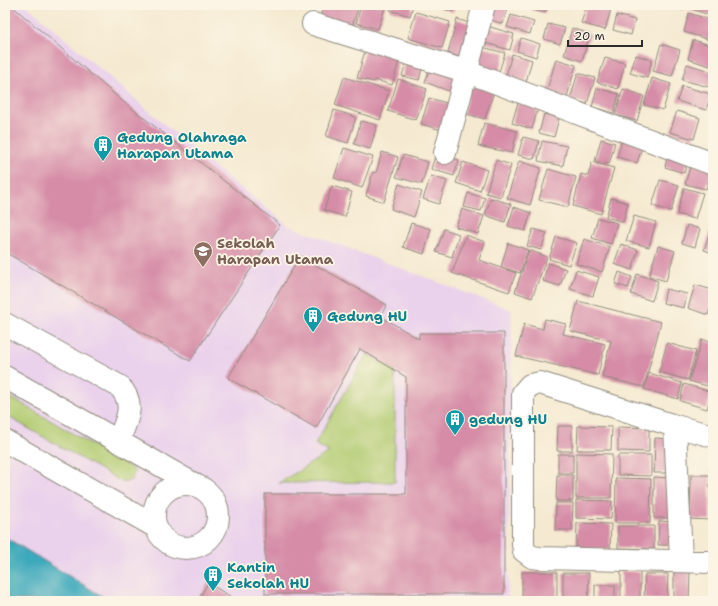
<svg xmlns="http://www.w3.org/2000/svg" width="718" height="606" font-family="'Shantell Sans',sans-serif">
  <rect width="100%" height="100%" fill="#fcf5e5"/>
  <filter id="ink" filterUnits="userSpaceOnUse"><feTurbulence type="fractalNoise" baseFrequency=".025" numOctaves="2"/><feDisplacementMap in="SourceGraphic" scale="8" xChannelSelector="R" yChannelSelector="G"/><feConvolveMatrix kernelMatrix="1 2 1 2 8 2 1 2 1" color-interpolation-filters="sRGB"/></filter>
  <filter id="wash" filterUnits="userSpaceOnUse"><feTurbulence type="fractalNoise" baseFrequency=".012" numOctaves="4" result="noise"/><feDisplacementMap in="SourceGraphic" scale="16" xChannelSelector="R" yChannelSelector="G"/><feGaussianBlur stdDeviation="0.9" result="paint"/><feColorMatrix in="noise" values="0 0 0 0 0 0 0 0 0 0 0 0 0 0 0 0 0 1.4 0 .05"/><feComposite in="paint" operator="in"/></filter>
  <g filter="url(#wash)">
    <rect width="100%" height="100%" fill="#f5ead1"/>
    <path fill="#ead1ec" d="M5,5H26L207,161L289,226L512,310L508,601H5Z"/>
    <path fill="#b0ca70" stroke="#6e7a4e" d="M367,354L395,370V482L279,483L329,452L315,444Z
      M5,394L132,468L135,472L131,480L126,482H122L5,415Z"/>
    <path fill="#3ca9bc" stroke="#346a74" d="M5,537L110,601L5,600Z"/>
    <g id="blocks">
      <path fill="#d68ca7" d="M5,5H11L120,99L280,225L190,361L5,252Z
        M324,5L359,6L350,32L318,22Z
        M361,5H386L378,29L356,23Z
        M392,5H413L410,16L390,10Z
        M436,5H455L453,12L436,6Z
        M492,5L508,6L503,24L488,19Z
        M533,5H547L545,13L532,10Z
        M587,5H612L605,30L581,23Z
        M667,5H684L683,10Z
        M692,5H713V16L691,9Z
        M416,12L450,22L442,48L408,38Z
        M689,13L713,21V41L684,32Z
        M511,15L534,22L530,34L507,27Z
        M617,15L635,20L631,35L613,30Z
        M457,19L472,24L462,58L448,53Z
        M548,24L565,28L560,44L544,39Z
        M487,26L514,34L510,50L482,42Z
        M572,28L590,34L582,61L564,55Z
        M521,38L540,44L536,57L517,51Z
        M693,40L713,46V67L688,59Z
        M367,44L401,54L392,85L375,80L374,82L357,78Z
        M661,44L680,50L672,76L653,71Z
        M478,46L505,53L498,75L472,68Z
        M512,54L532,60L526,82L506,76Z
        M636,55L652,60L647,78L630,73Z
        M408,56L424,61L419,80L402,76Z
        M605,58L625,63L618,89L597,82Z
        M556,59L576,65L566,100L546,94Z
        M687,64L713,72L709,87L682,80Z
        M431,65L460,75L454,93L425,82Z
        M578,73L595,78L587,104L570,99Z
        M344,77L389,91L380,120L335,105Z
        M652,78L671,84L663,110L644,105Z
        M398,79L427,89L416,120L388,111Z
        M471,85L494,91L485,119L463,113Z
        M682,86L711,94L706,110L677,101Z
        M597,88L619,94L614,113L592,107Z
        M623,89L644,96L637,121L615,115Z
        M429,98L450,104L441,130L421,124Z
        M519,99L539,105L532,129L512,123Z
        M334,110L356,117L348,143L326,136Z
        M677,111L700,118L694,139L670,132Z
        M544,114L559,118L554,137L539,133Z
        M361,121L377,125L370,149L354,144Z
        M484,123L517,131L512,153L478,146Z
        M523,137L539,141L534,159L518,155Z
        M601,139L615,143L609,164L595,161Z
        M622,139L643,144L637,163L617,157Z
        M542,141L567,146L563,166L538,161Z
        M344,148L373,157L362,188L334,178Z
        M382,152L398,157L384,202L366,196L373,172L376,173Z
        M436,153L459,160L454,176L431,169Z
        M668,154L688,159L684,173L665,167Z
        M403,155L428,162L422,184L396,177Z
        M496,160L511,165L501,197L486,193Z
        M519,161L541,168L530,205L507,198Z
        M463,162L487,170L480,191L456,183Z
        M592,162L614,168L601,214L573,206L581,174L588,176Z
        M691,164L712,170L706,189L685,184Z
        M548,169L576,177L568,207L539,200Z
        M431,176L447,181L439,204L423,199Z
        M660,180L679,185L671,211L652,206Z
        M399,184L422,192L414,217L391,209Z
        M332,186L352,192L345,217L324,210Z
        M684,188L703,193L695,219L677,214Z
        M468,193L485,198L481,211L464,207Z
        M491,198L511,204L505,222L485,215Z
        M611,198L628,203L623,222L606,217Z
        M514,207L531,213L525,231L508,226Z
        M462,209L484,216L478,234L456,227Z
        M634,216L656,222L649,247L626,241Z
        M598,218L617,223L611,244L592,238Z
        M713,222V253L704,250Z
        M411,223L431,229L424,254L403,247Z
        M687,225L700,229L695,247L682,243Z
        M444,229L459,234L452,257L436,252Z
        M533,229L547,233L541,250L527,246Z
        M466,235L485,242L479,260L516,273L509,292L452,273Z
        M556,237L577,243L569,265L549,259Z
        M584,239L610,247L602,272L576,264Z
        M508,243L528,250L520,273L501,267Z
        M621,244L638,250L632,270L614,264Z
        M658,246L675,251L666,281L649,276Z
        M529,250L547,257L532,298L515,292Z
        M300,256L387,305L380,316L419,339V333H504V594H265V494H406V377L360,349L316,428L228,378Z
        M548,263L566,269L560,286L543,281Z
        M576,270L599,277L593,296L570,289Z
        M619,272L632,277L628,288L615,284Z
        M637,274L658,281L652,301L631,294Z
        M695,285L713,290V297L708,315L688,308Z
        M666,289L687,294L684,308L663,303Z
        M578,301L661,322L644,387L602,377L611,341L570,331Z
        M545,319L566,324L563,334L605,344L598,375L516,356L524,324L543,329Z
        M702,339L713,343V381L711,387L689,381Z
        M667,343L696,351L688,380L659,372Z
        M649,373L682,383L678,399L644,389Z
        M684,384L712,392L707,409L680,401Z
        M558,426H572V451H557Z
        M578,426L612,427L611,450H577Z
        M618,427L649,428V452L618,451Z
        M655,438L670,439L669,473H654Z
        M711,448H713V472H710Z
        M576,453L612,454L611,498H576Z
        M558,454H573V473H558Z
        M618,455H651V476L618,475Z
        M557,475H573V501H556Z
        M691,475H710V520L690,519Z
        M654,477L672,478L671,518H654Z
        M616,478L651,479L650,523H615Z
        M576,500L612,501L611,519L576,518Z
        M556,503H573L572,530H555Z
        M659,521L674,522L673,545H658Z
        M577,523L611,524L610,550L576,549Z
        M618,526H654V549L618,548Z
        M621,571L640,572V600L621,599Z
        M674,571H690L689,601H674Z
        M522,572H557V600H522Z
        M563,573H589L588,600L563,599Z
        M645,574H668L667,600L644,599Z
        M208,583L238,601H197Z
        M595,585H615V601H595Z"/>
    </g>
  </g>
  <g filter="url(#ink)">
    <use href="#blocks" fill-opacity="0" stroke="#908a7e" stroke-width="1"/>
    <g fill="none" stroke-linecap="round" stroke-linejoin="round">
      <defs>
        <path id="minor" d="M313,24L465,71L713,164
          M445,153L484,5
          M5,324L119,386C137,404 126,422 118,441
          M5,377L199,487
          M675,426L681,560
          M713,436L675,426L540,383L530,385L523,393V544L524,551L532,557L540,558L713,562
          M5,441L156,527
          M154 516a32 32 0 1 1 64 0a32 32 0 1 1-64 0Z"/>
      </defs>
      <use href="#minor" stroke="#908a7e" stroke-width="24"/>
      <use href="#minor" stroke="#fff" stroke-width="22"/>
    </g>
  </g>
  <defs>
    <symbol id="building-pin" viewBox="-11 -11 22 30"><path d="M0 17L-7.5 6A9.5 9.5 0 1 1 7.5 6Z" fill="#0f9aa8" stroke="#fcf5e5"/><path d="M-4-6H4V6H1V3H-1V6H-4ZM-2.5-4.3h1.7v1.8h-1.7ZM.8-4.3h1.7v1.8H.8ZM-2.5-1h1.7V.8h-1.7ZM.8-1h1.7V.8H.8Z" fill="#fff"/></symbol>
    <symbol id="school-pin" viewBox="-11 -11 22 30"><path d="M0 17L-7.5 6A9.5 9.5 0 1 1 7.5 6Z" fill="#8d6e63" stroke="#fcf5e5"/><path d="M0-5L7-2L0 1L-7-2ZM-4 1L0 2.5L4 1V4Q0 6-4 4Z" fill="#fff"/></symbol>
  </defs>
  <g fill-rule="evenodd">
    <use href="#building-pin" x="92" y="134" width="22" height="30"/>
    <use href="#school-pin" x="192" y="240" width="22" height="30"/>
    <use href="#building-pin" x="302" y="305" width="22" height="30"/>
    <use href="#building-pin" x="444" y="408" width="22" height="30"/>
    <use href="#building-pin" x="202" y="564" width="22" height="30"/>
  </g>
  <g text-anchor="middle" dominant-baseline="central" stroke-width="3.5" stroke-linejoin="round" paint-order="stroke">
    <g font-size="14" font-weight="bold" fill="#0d838f" stroke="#fcf5e5" text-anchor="start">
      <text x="117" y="137">Gedung Olahraga<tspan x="117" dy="16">Harapan Utama</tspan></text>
      <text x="327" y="316">Gedung HU</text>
      <text x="469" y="419">gedung HU</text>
      <text x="227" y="567">Kantin<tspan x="227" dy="16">Sekolah HU</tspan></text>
    </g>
    <g font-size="14" font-weight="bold" fill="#785e54" stroke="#fcf5e5" text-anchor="start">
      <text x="217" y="243">Sekolah<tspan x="217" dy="16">Harapan Utama</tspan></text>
    </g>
  </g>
  <rect width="718" height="606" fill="none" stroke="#fcf5e5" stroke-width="20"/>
  <path d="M568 40v6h74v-6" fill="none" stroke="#2b2b2b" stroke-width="2"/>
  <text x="574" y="40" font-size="12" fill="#2b2b2b" stroke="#fcf5e5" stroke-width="3" paint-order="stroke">20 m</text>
</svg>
